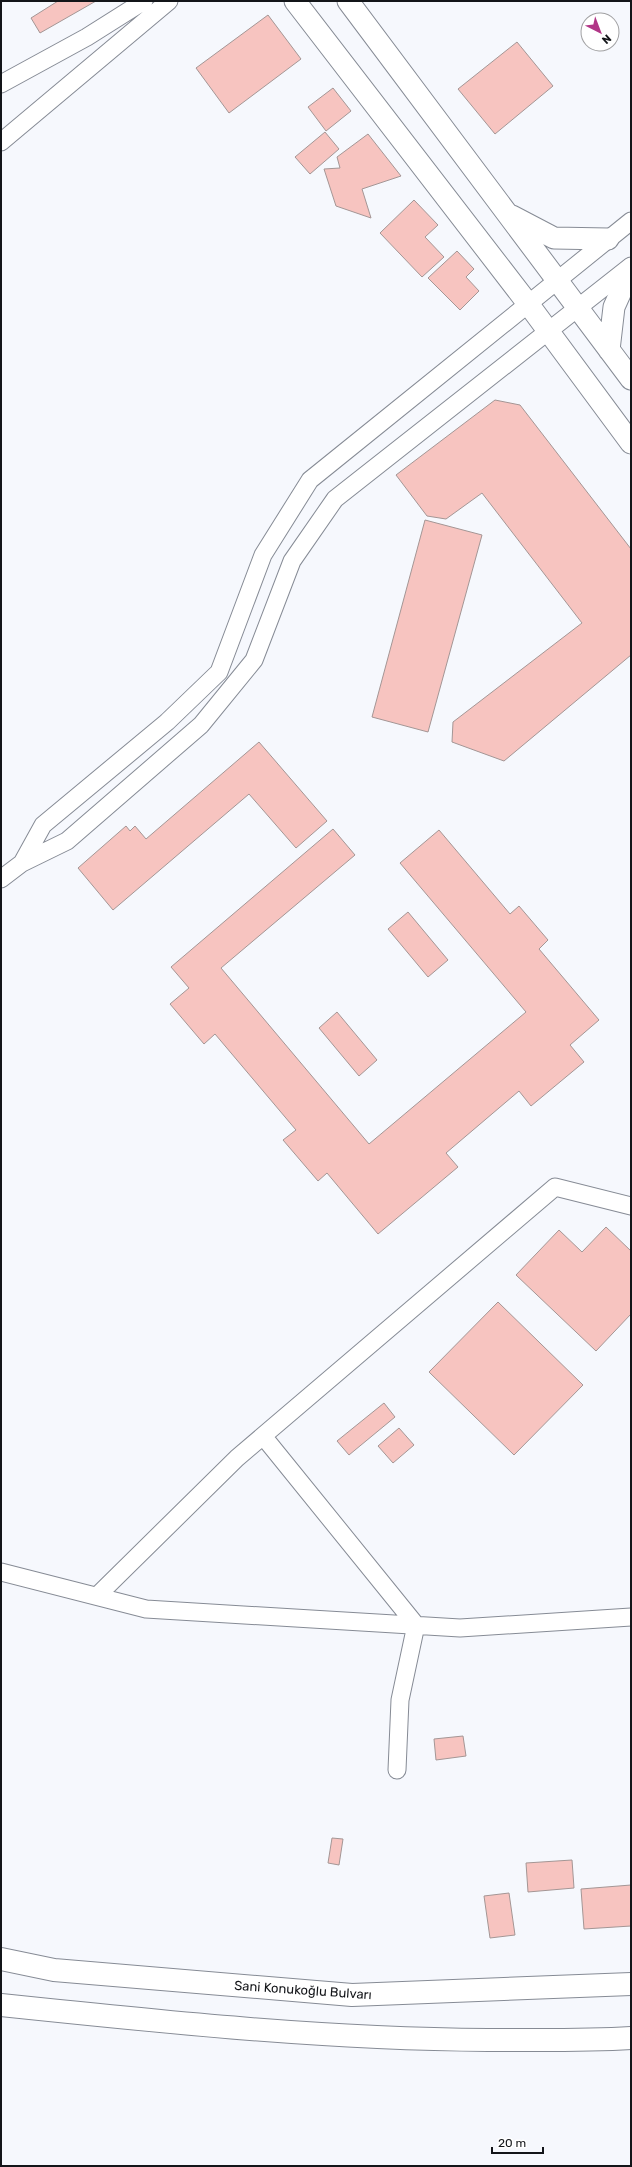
<svg xmlns="http://www.w3.org/2000/svg" width="632" height="2167" font-family="Rubik,sans-serif">
  <rect width="100%" height="100%" fill="#f6f8fd"/>
  <path fill="#f7c4c0" stroke="#a49695" d="M58,1H96L40,33L31,18Z
    M268,15L301,59L229,113L196,68Z
    M517,42L553,86L495,134L458,89Z
    M333,88L351,111L326,131L308,107Z
    M325,132L339,149L310,174L295,157Z
    M368,134L401,176L362,189L371,218L336,206L324,169L340,168L337,157Z
    M414,200L438,225L425,237L444,257L422,277L380,233Z
    M457,251L474,269L466,277L479,291L460,310L428,278Z
    M495,400L520,405L631,549V655L504,761L452,742L453,722L582,623L482,493L446,519L427,516L396,475Z
    M425,520L482,535L428,732L372,717Z
    M259,742L327,821L296,848L249,794L113,910L78,868L126,826L130,831L135,826L146,839Z
    M333,829L355,855L221,968L369,1144L526,1012L400,863L439,830L510,914L519,906L548,940L539,949L599,1020L570,1045L584,1062L531,1106L519,1091L446,1153L458,1167L378,1234L327,1173L318,1181L283,1140L296,1130L215,1034L204,1044L170,1004L189,988L171,967Z
    M408,912L448,960L428,977L388,929Z
    M337,1012L377,1060L359,1076L319,1028Z
    M606,1227L631,1251V1314L596,1351L516,1275L559,1230L582,1252Z
    M498,1302L583,1385L514,1455L429,1372Z
    M384,1403L395,1417L349,1455L337,1441Z
    M399,1428L414,1445L393,1463L378,1446Z
    M463,1736L466,1756L436,1760L434,1739Z
    M332,1838L343,1839L339,1865L328,1863Z
    M572,1860L574,1888L528,1892L526,1863Z
    M631,1885V1926L584,1929L581,1889Z
    M509,1893L515,1935L490,1938L484,1896Z"/>
  <g fill="none" stroke-linecap="round" stroke-linejoin="round">
    <defs>
      <path id="minor" d="M1,84L87,37L144,1
        M1,142L169,1
        M22,863L43,825L167,722L219,672L263,555L310,480L631,221
        M1,879L22,863L67,841L201,725L254,660L292,561L335,499L631,266
        M263,1436L416,1625L400,1700L397,1770
        M1,1572L146,1609L460,1628L631,1617
        M97,1596L237,1458L555,1187L631,1206"/>
      <path id="major" d="M295,1L529,305L631,443
        M348,1L631,379
        M512,216L554,238L608,239
        M609,350L614,307L631,269"/>
      <path id="highway" d="M1,1959L54,1970L352,1995L631,1984
        M1,2005C163,2022 325,2039 488,2040C536,2040 583,2041 631,2038"/>
    </defs>
    <use href="#minor" stroke="#868b95" stroke-width="19"/>
    <use href="#major" stroke="#868b95" stroke-width="23"/>
    <use href="#highway" stroke="#868b95" stroke-width="24"/>
    <use href="#minor" stroke="#fff" stroke-width="17"/>
    <use href="#major" stroke="#fff" stroke-width="21"/>
    <use href="#highway" stroke="#fff" stroke-width="22"/>
  </g>
  <g text-anchor="middle" dominant-baseline="central" stroke-width="3.5" stroke-linejoin="round" paint-order="stroke">
    <g font-size="13" fill="#131519" stroke="#fff">
      <text transform="translate(303 1990) rotate(4)">Sani Konukoğlu Bulvarı</text>
    </g>
  </g>
  <rect width="632" height="2167" fill="none" stroke="#131519" stroke-width="4"/>
  <g transform="translate(600 32) rotate(138)"><circle r="19" fill="#ffffff" stroke="#a1a1a3"/>
  <path d="M0-3L7 15L0 10L-7 15Z" fill="#b13687"/>
  <text y="-6" font-size="11" font-weight="bold" text-anchor="middle" fill="#131519">N</text>
  </g>
  <path d="M492 2147v6h51v-6" fill="none" stroke="#131519" stroke-width="2"/>
  <text x="498" y="2147" font-size="12" fill="#131519" stroke="#ffffff" stroke-width="3" paint-order="stroke">20 m</text>
</svg>
